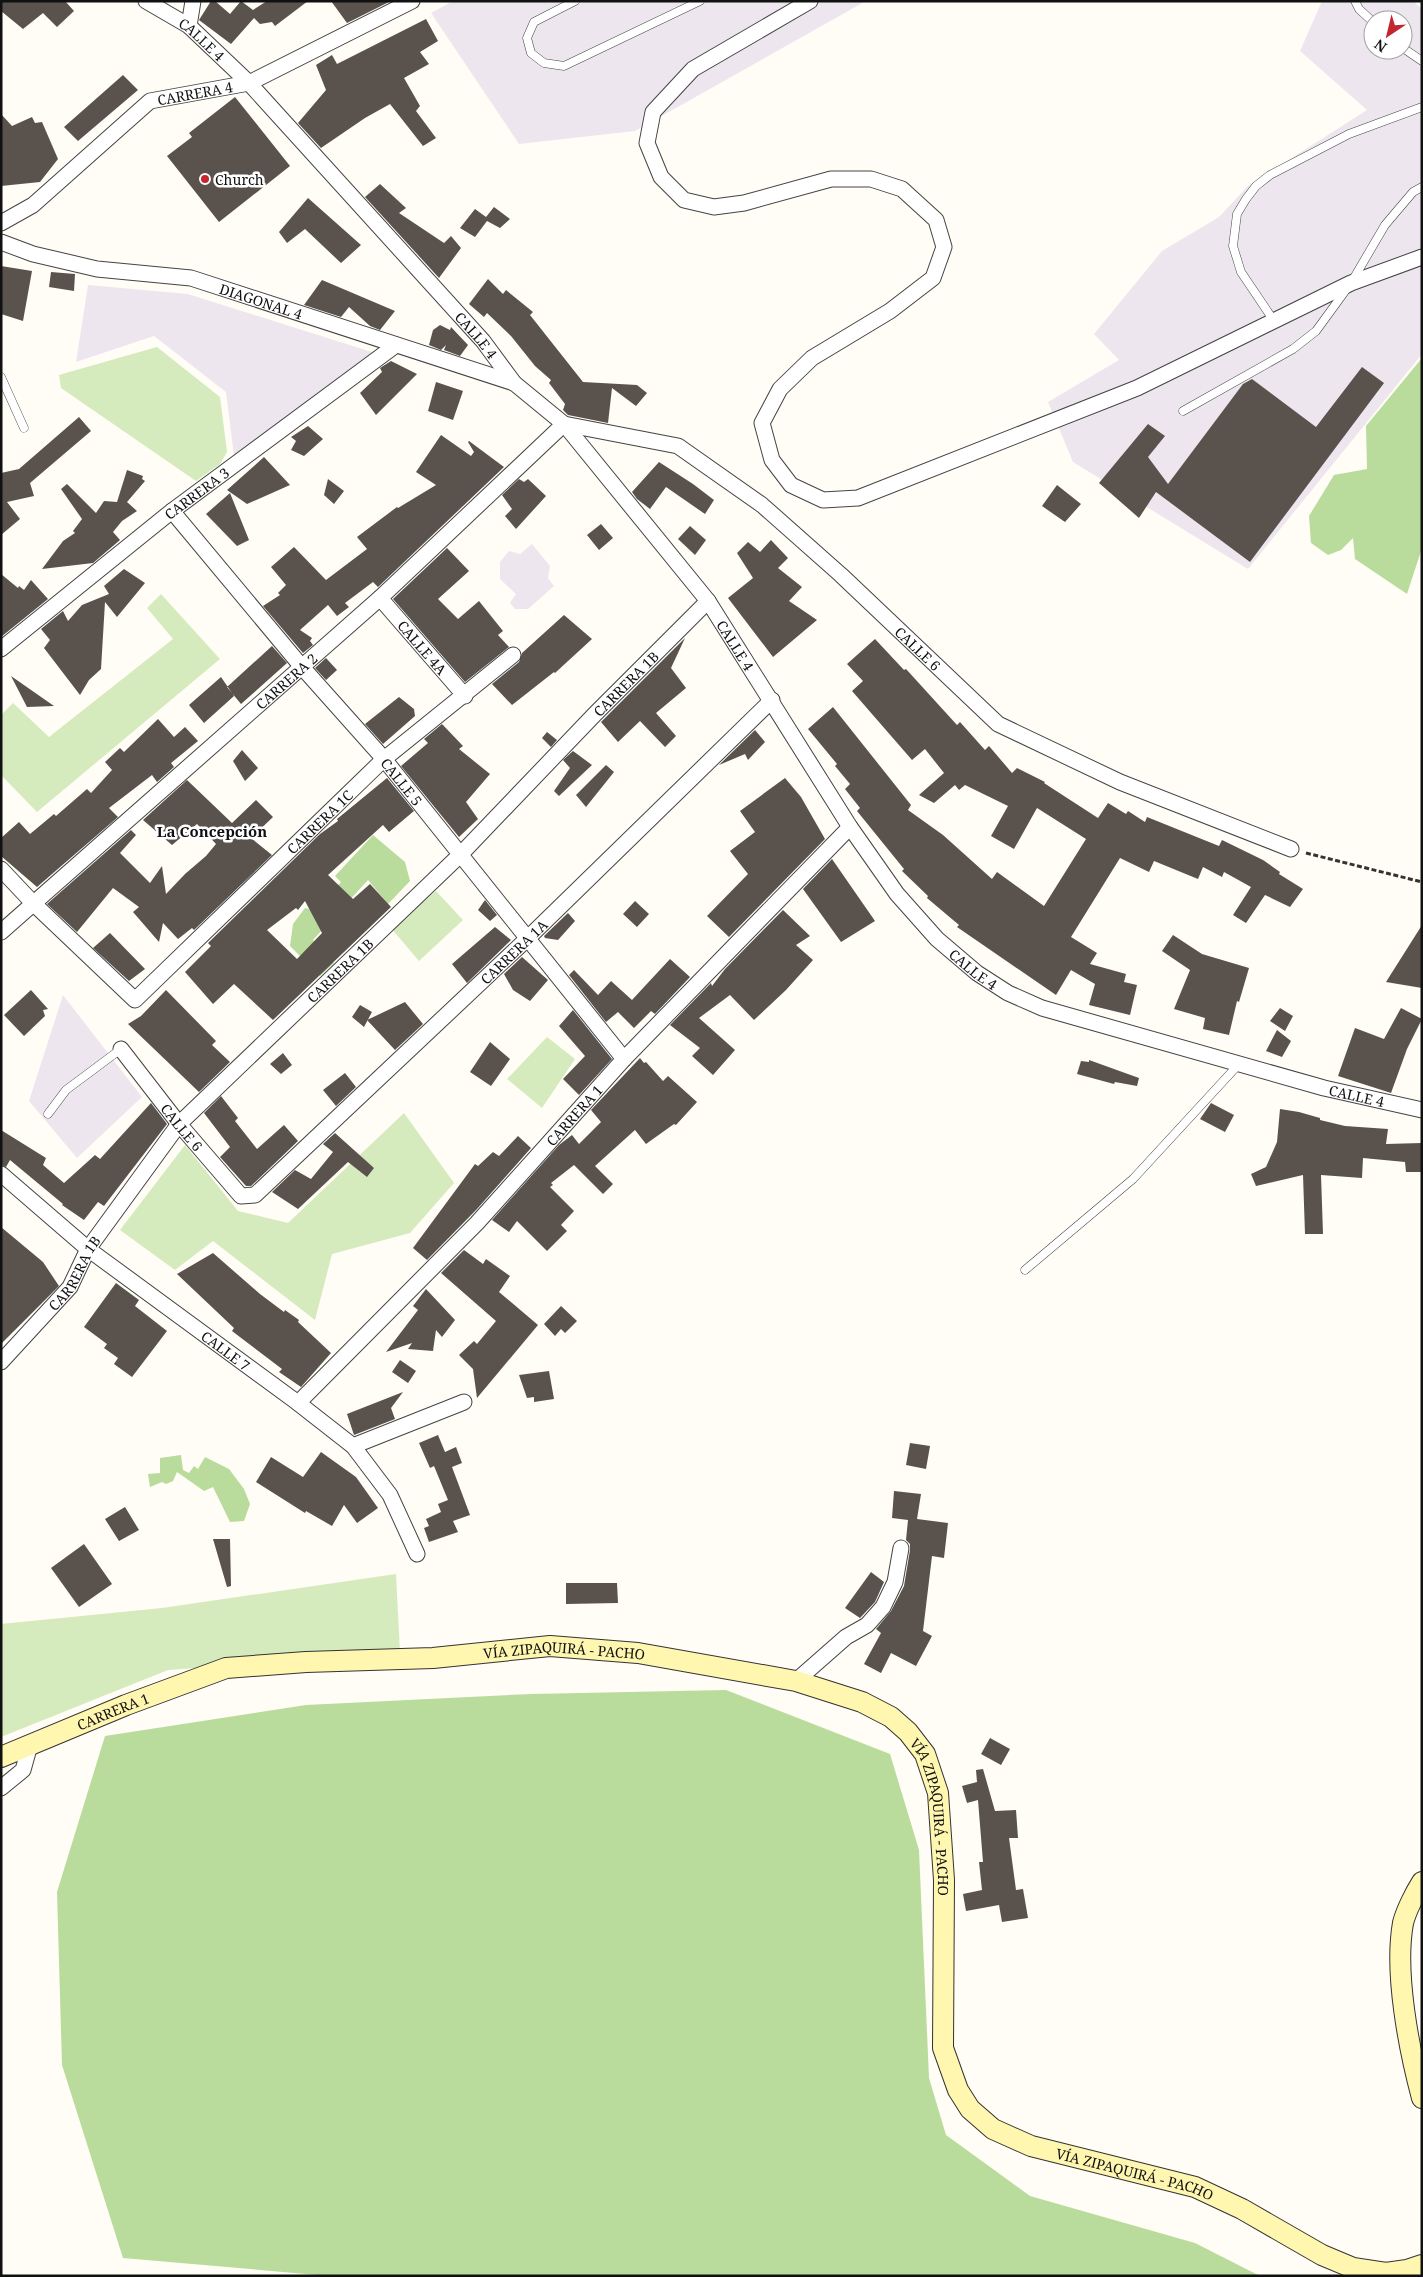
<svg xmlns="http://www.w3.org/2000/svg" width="1423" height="2277" font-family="'Noto Serif',serif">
  <rect width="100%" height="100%" fill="#fffdf5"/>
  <path fill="#eee6ef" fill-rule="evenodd" d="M453,1H866L635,131L519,144L431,13Z
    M1322,1H1413L1422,9V354L1248,569L1073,462L1048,402L1119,360L1094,334L1162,251L1219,217L1248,186L1367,110L1300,51ZM1373,20H1403V50H1373Z
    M88,285L188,294L375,353L234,456L226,392L154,336L76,362Z
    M532,544L550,566L548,578L554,586L528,609H515L510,603L516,594L500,579V562L509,551L520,554Z
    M63,995L142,1097L77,1158L29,1101Z"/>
  <path fill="#d5ebbd" d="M157,347L220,397L227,452L220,464L196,481L61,388L59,375Z
    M161,594L220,659L37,812L1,775V715L13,703L49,737L173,639L147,608Z
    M436,891L463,920L419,961L391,928Z
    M547,1037L575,1059L542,1108L507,1079Z
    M404,1113L454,1183L410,1233L332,1254L315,1320L213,1241L175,1270L120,1230L185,1145L238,1211L288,1223Z
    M396,1574L400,1653L168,1670L1,1737V1624L162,1608Z"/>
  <path fill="#b9dc9c" d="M1422,358V548L1407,594L1355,559L1353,538L1341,550L1328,555L1311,543L1309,516L1334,475L1367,469L1366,426Z
    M373,835L405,862L410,881L388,904L368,880L313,940L334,963L320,976L290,946L293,924L305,908L314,910L341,882L335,876Z
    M181,1455L183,1470L189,1473L194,1466L198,1469L205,1457L229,1469L244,1489L250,1504L244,1521L230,1522L213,1487L204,1491L177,1472L173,1481L166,1484L162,1482L150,1487L148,1474L160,1473V1458Z
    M726,1690L890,1754L919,1850L929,2078L946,2135L1030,2196L1195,2243L1260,2276H329L123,2258L62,2065L57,1892L105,1736L306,1705L531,1694Z"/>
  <path fill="#5a524d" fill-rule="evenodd" d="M1,1H65L74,11L57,27L43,13L23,29L1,11Z
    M211,1H215L230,14L241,1L253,10L267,1H308L275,26L272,22L260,24L254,18L231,44L199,20Z
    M331,1H391L347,23Z
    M426,19L438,41L420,52L429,64L404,78L420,106L416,111L436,138L423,146L390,104L365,118L321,148L298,123L326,90L316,65L332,55L337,64Z
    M123,75L138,90L78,141L64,127Z
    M235,97L290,166L219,222L167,156L192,137L189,133Z
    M1,114L12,126L32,117L35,123L42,122L58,159L40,182L1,186Z
    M380,184L406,208L399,213L444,243L451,236L461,248L439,278L365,197Z
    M308,198L361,245L341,263L305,229L287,243L279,232Z
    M494,207L510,219L500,228L487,221L475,237L460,228L475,209L486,217Z
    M1,266L32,271L23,321L1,314Z
    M51,272L75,274L74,291L49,287Z
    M488,279L503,294L506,290L533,312L530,315L583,382L637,385L647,393L636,406L612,388L608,423L568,415L563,410L565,404L549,383L551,380L535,366L511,336L487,313L484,317L469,304Z
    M322,280L355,294L395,311L380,330L370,326L349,307L341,317L304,305Z
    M440,325L450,330L451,327L468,345L460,356L444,350L446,345L441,350L429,345L433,330Z
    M391,361L417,374L376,415L360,393L382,372L380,368Z
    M1362,367L1384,383L1250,562L1156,492L1139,518L1099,483L1148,424L1165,436L1148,457L1168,484L1243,384L1252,379L1316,427Z
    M436,382L463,391L453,420L428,411Z
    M79,417L91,431L30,483L34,496L7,502L20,519L1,535V473L19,469Z
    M308,426L323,439L304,456L291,450L296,441L291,437Z
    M441,435L471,456L474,452L468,442L469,441L504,467L378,587L373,582L345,603L349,607L337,616L328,605L300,630L312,638L310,641L313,645L303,653L263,606L280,595L278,593L286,585L271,567L294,547L326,580L367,549L357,537L397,507L398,508L436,485L416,472Z
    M264,457L290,485L247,504L227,490Z
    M659,462L693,484L714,500L705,514L666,487L650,509L637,499L632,492Z
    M127,470L143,476L142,479L145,481L127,502L137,511L122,521L113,532L120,540L93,563L42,569L63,541L75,533L73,531L82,519L61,489L67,484L96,513L104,501L117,502Z
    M328,479L344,491L334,504L324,495Z
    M519,479L524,482L528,479L546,496L516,529L505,516L512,509L502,495Z
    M1057,485L1081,504L1065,522L1042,506Z
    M230,493L249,540L237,546L206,514Z
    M601,524L613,538L599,550L587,535Z
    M690,526L706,540L695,555L678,539Z
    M771,540L788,558L778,568L802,587L789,601L817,620L773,657L728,598L753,578L737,553L748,542L760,552Z
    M447,548L469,571L438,599L458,619L479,601L503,631L498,635L509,647L465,682L393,599Z
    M124,569L145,583L117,617L105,602L101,669L89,680L80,695L44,648L50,640L41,629L63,611L68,621L82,605L109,594L104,586Z
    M1,574L18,588L19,586L24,590L31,580L48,599L1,637Z
    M564,615L592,639L555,673L554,672L512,705L492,684L519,662L522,653Z
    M685,638L671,668L686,688L656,713L676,736L665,747L640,721L618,742L601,722Z
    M875,639L904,670L906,669L957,725L960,722L985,750L989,746L1012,773L1017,768L1045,782L1044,783L1098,818L1108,803L1126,814L1128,811L1145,822L1147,817L1219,846L1222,840L1263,860L1280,872L1279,874L1303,889L1290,907L1265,895L1246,923L1233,915L1251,887L1224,872L1222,877L1203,867L1198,879L1154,861L1149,872L1120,858L1071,937L1097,953L1090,964L1126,974L1124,982L1137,985L1130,1015L1089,1005L1095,984L1071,970L1056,995L957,927L959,925L927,898L928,896L902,871L904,869L857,811L860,808L845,789L850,784L835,766L837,764L808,729L833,707L911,805L908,810L943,835L992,879L997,872L1044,906L1086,839L1037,808L1014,849L991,836L1008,806L965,785L959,790L955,785L934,803L919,795L944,773L925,749L912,760L852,691L863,681L847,664Z
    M272,646L287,663L241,704L227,687Z
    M326,658L337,670L326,680L315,668Z
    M11,676L54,706L27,707Z
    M221,677L234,696L204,723L189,705Z
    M399,697L414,709L415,716L383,744L365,724Z
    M158,719L174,737L185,727L198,741L171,763L174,767L157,782L152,775L109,808L118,817L37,887L1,856V838L19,822L30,834L54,814L56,816L87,789L91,793L112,770L105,762L120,748L124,752Z
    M442,724L463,746L459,749L490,774L466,802L478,819L459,837L401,766L428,743L424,739Z
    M755,730L765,742L748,760L745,754L719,765Z
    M547,732L557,740L551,747L542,738Z
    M242,750L258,768L245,781L233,761Z
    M573,751L592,765L559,796L554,791L570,768L563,760Z
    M606,765L614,772L586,807L576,795Z
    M387,778L414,811L389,832L383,825L328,875L353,899L370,884L391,907L273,1020L234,984L213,1004L185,972L211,946L208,943L320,834L338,821L337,819ZM305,901L322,933L297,959L267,930L296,908L298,910Z
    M785,778L801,797L825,839L729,937L707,916L748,874L730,851L755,832L740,811Z
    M187,780L232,823L256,800L273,817L251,838L272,855L194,930L192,928L178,939L163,923L159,942L133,912L139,907L113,888L77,932L47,904L131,830L136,835L120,853L150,883L162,866L166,894L185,874L206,856L216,844L197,824L172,845L143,820Z
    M832,859L875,921L841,942L803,889Z
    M485,900L497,915L490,921L478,910Z
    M635,901L649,914L637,927L623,914Z
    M783,910L810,936L796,945L813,960L786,990L754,1020L730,995L699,1018L735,1050L713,1075L692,1056L700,1048L670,1025L711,983L712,986L725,969Z
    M568,913L575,921L558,940L545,938L544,936Z
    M1422,925V988L1386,982Z
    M495,927L511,940L467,983L452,964Z
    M110,933L145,969L129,981L93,948Z
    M1173,935L1202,954L1249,968L1239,1002L1237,1001L1229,1035L1203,1029L1205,1018L1174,1009L1190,970L1162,951Z
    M522,957L548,980L530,1001L513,990L504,974Z
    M670,959L690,977L655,1014L651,1011L634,1028L618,1012L606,1022L569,975L574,970L598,995L611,981L632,1000Z
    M31,990L48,1009L43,1010L45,1016L24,1036L4,1015Z
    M166,990L216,1041L212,1045L230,1062L199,1092L128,1024L141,1016Z
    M405,1002L423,1024L395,1050L367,1020Z
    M360,1005L372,1012L364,1027L352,1017Z
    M1280,1008L1293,1016L1285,1031L1270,1021Z
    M1401,1008L1422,1019L1407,1049L1391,1093L1338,1076L1355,1028L1384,1039Z
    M573,1010L612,1059L579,1095L563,1079L585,1056L559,1026Z
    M1277,1030L1291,1041L1282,1057L1266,1051Z
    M490,1042L510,1059L491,1086L470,1072Z
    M283,1053L292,1065L281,1074L270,1064Z
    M640,1058L644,1063L646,1062L663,1081L668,1076L697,1102L676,1125L674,1124L646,1144L635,1130L595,1166L613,1184L603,1194L574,1165L551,1183L553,1185L550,1187L574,1211L561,1225L567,1231L547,1251L517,1221L509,1232L492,1220L559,1145L572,1135L579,1144L601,1122L591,1110Z
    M1089,1060L1139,1078L1137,1086L1115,1082L1114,1084L1077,1074L1081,1061L1089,1062Z
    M345,1073L356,1087L336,1106L323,1090Z
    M221,1096L238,1118L235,1121L257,1149L284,1125L298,1141L251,1186H246L220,1157L230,1147L204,1113Z
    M151,1103L167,1124L104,1206L98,1202L84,1220L62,1205L63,1204L10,1160L6,1167L1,1165V1130L46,1158L43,1165L64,1183L95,1155L100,1159Z
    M1211,1103L1234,1115L1225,1132L1200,1119Z
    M1280,1109L1299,1112L1320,1118V1120L1345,1126L1388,1129L1386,1144L1422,1143V1172H1406L1405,1162L1363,1158L1362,1178L1321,1175L1323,1234H1305L1303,1175L1256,1186L1251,1174L1266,1167L1277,1142Z
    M335,1133L374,1168L367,1177L348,1162L298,1209L272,1192L295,1170L311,1179L333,1152L323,1144Z
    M518,1136L531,1148L477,1209L427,1260L413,1248L475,1164L478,1166L493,1152L499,1156Z
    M1,1227L43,1262L59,1286L1,1344Z
    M464,1250L483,1264L486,1259L510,1276L499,1292L538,1325L477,1398L473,1369L459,1355L474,1341L477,1344L496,1321L441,1273Z
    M213,1253L260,1294L284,1312L285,1310L299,1320L298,1322L331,1353L301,1387L279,1372L282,1369L232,1331L234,1328L177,1274Z
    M116,1283L139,1300L135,1306L167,1331L132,1377L114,1364L118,1358L104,1348L107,1344L84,1327Z
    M426,1289L455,1320L442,1337L436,1330L433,1351L408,1349L412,1343L386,1352L418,1310L413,1306Z
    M561,1306L577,1321L565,1333L561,1329L555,1336L544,1324Z
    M400,1360L416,1371L408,1383L392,1372Z
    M549,1371L554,1399L534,1402V1397L527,1398L519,1375Z
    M403,1392L391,1408L395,1419L354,1435L347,1414Z
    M438,1435L445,1452L456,1447L462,1463L452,1467L470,1515L453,1521L458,1532L429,1542L424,1528L429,1526L426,1519L441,1512L438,1504L448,1500L434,1466L430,1468L419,1443Z
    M910,1443L930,1446L926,1469L906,1465Z
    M321,1452L356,1477L378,1508L357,1523L344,1505L332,1526L306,1511L305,1513L256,1482L271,1457L303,1477Z
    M894,1491L921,1494L917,1519L948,1523L944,1558L932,1556L923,1631L932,1636L916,1666L891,1653L881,1673L864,1664L881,1633L876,1629L891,1611L904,1586L910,1550V1544L906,1540L908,1520L892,1518Z
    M125,1507L139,1530L119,1541L105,1519Z
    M213,1539H230L231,1586L227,1587Z
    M84,1544L112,1584L79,1607L51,1568Z
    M871,1572L884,1582L875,1602L860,1618L845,1608Z
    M566,1583H617L618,1603L566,1604Z
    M990,1738L1010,1749L1001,1765L981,1754Z
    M983,1769L995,1811L1016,1810L1018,1838H1009L1016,1890L1023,1889L1028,1918L1002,1922L999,1905L966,1911L963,1894L982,1890L979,1862H983L978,1800L967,1803L962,1786L977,1782L976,1770Z"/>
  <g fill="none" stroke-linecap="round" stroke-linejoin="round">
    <defs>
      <path id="service" d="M575,1L534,22L527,38L531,53L544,63L564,66L700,1
        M1355,1L1359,9L1373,22
        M1403,48L1422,61
        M1274,321L1241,272L1233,246L1237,214L1246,199L1256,186L1270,175L1349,134L1422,107
        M1,377L24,428
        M1183,411L1293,349L1316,331L1351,283L1385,225L1413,192L1422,187
        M48,1114L66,1090L121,1049
        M1025,1270L1133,1179L1239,1064"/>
      <g id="minor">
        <path id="s1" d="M146,1L189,26L249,83L483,341L514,383L564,424L708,601L850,827L897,894L937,939L977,973L1008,993L1042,1008L1324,1088L1422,1110"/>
        <path d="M810,1L693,69L653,112L647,143L661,177L684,200L714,207L744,203L831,179H871L902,189L936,220L944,247L933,278L890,311L812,358L780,389L762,423L772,460L791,485L823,500L858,498L1137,388L1351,283L1422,257"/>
        <path d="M189,26L193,1"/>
        <path id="s2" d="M1,223L33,205L150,101L249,83L412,1"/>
        <path id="s3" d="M1,242L33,254L97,269L191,278L514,383"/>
        <path id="s4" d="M172,511L302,667L384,759L624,1059"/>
        <path id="s5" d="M380,598L465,696"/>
        <path id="s6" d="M1,649L172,511L396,345"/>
        <path id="s7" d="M1,869L33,903L135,1000L384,759L513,655"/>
        <path id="s8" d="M1,932L380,598L564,424L678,446L762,505L841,575L998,724L1120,782L1291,849"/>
        <path id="s9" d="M121,1049L179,1124L241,1196L255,1195L528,938L772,700"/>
        <path id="s10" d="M1,1174L88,1249L298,1403L353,1446L390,1495L417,1554"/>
        <path id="s11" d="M1,1362L70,1287L88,1249L179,1124L460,855L595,714L708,601"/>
        <path id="s12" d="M298,1403L477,1223L624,1059L850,827"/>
        <path d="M353,1446L464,1402"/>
        <path d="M796,1681L846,1637L867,1625L883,1607L895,1582L901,1548"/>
        <path d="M1,1788L23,1770L30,1745"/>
      </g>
      <g id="secondary">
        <path id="s13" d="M1,1757L126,1705L226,1668L306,1662L433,1658L550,1646L638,1653L796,1681L862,1702L891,1717L908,1732L925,1754L938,1793L944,1880L943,2048L958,2090L970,2109L993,2129L1031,2146L1195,2187L1242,2209L1322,2255L1353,2268L1386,2273L1407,2270L1422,2265"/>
        <path d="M1422,1882C1415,1893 1406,1911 1403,1923C1394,1973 1409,2049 1422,2098"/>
      </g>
    </defs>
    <use href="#service" stroke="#444" stroke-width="9"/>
    <use href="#minor" stroke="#444" stroke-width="17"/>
    <use href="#secondary" stroke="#333" stroke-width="22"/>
    <path stroke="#333" stroke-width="3" stroke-dasharray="5 2.5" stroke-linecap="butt" d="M1306,853L1422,882"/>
    <use href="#service" stroke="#fff" stroke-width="8"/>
    <use href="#minor" stroke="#fff" stroke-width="15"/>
    <use href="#secondary" stroke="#fff6b0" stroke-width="20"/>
  </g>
  <circle fill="#c4262e" stroke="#fff" stroke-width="2" cx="205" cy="179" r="5"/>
  <g text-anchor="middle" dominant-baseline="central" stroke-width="5" stroke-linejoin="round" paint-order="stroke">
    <g font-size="14" fill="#111" stroke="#fff">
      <text stroke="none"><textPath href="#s1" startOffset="68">CALLE 4</textPath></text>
      <text stroke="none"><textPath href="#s2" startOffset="239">CARRERA 4</textPath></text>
      <text stroke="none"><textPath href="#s3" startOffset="268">DIAGONAL 4</textPath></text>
      <text stroke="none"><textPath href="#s1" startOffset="472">CALLE 4</textPath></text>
      <text stroke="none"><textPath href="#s6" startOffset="250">CARRERA 3</textPath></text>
      <text stroke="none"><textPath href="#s1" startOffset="878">CALLE 4</textPath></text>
      <text stroke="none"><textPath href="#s5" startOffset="65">CALLE 4A</textPath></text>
      <text stroke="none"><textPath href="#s8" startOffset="1189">CALLE 6</textPath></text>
      <text stroke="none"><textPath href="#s8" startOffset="380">CARRERA 2</textPath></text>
      <text stroke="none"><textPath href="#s11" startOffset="926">CARRERA 1B</textPath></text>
      <text stroke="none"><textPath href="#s4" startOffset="355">CALLE 5</textPath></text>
      <text stroke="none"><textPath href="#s7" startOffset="444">CARRERA 1C</textPath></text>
      <text stroke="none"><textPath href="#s9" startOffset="559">CARRERA 1A</textPath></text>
      <text stroke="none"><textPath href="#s1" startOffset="1282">CALLE 4</textPath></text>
      <text stroke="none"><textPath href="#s11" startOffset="521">CARRERA 1B</textPath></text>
      <text stroke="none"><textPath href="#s1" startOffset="1688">CALLE 4</textPath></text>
      <text stroke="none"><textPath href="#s12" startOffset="399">CARRERA 1</textPath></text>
      <text stroke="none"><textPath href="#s9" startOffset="99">CALLE 6</textPath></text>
      <text stroke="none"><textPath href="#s11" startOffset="116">CARRERA 1B</textPath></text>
      <text stroke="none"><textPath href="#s10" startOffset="286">CALLE 7</textPath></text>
      <text stroke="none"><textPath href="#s13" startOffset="581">VÍA ZIPAQUIRÁ - PACHO</textPath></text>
      <text stroke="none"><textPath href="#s13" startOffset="121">CARRERA 1</textPath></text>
      <text stroke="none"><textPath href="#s13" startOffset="1031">VÍA ZIPAQUIRÁ - PACHO</textPath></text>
      <text stroke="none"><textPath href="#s13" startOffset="1511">VÍA ZIPAQUIRÁ - PACHO</textPath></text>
    </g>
    <g font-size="14" fill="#111" stroke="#fff" text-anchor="start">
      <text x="215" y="179">Church</text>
    </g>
    <g font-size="15" font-weight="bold" fill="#111" stroke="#fff">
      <text x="212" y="831">La Concepción</text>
    </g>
  </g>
  <rect width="1423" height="2277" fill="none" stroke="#111111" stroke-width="5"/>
  <g transform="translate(1388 35) rotate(215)"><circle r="24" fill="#ffffff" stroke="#a0a0a0"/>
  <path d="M0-4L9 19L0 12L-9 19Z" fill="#c4262e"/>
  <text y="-8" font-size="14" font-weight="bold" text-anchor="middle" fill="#111111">N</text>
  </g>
</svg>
